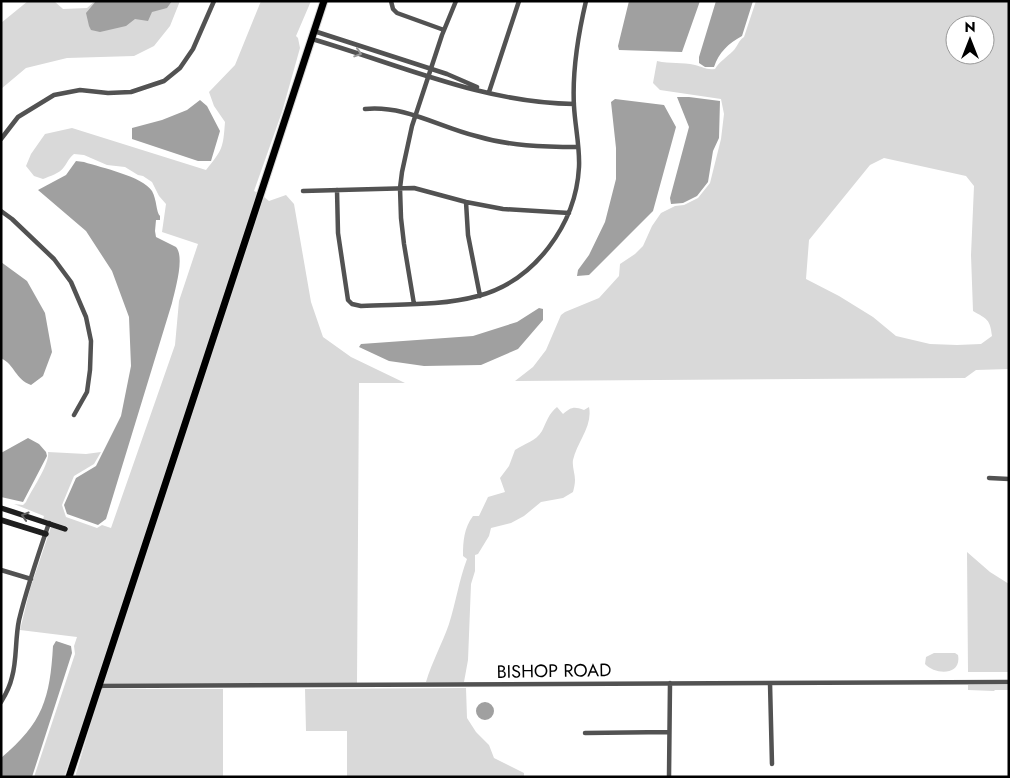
<svg xmlns="http://www.w3.org/2000/svg" width="1010" height="778" font-family="Jost,sans-serif">
  <rect width="100%" height="100%" fill="#fff"/>
  <path fill="#d9d9d9" fill-rule="evenodd" d="M28,1H54L63,9L87,8L95,1H180L170,26L154,46L134,56L67,58L26,68L1,89V23Z
    M261,1H311L296,36L298,38L300,48L282,112L254,191L258,193L96,686L64,777H34L75,654L74,646L77,637L20,630L30,589L51,527L66,532L68,527L43,519L44,516L14,504L23,505L26,502C32,489 50,464 48,452L86,454L101,452L94,464L74,476L62,505L66,517L97,528L102,525L111,528L175,345L179,301L198,244L162,232L166,204L159,196L152,182L143,176L138,175L125,167L107,165L84,155L74,154C68,159 68,162 64,167C59,174 50,176 43,179L34,176L26,166L31,154L45,134L72,128L206,170C223,149 223,148 225,122L214,106L209,92L235,65Z
    M756,1H1009V369L976,370L965,378L515,381L533,367L546,350L561,315L565,312L599,298L619,276L620,264L635,254L643,246L652,226L661,213L675,206L684,205L698,198L710,183L721,139L724,114L721,99L660,90L653,83L657,61C670,64 682,62 695,65C704,67 705,70 715,69C719,62 727,57 733,51C738,46 738,41 744,37ZM955,25H985V55H955ZM884,158L966,176L974,186L971,255L973,311C987,319 990,319 992,336L981,344L957,345L930,344L896,336L873,317L839,296L806,279L809,240L870,165Z
    M286,195L294,204L311,302L323,337L351,357L405,383H359L357,683L103,684L263,196L269,201Z
    M557,407L563,414C571,407 574,406 584,410L589,407C593,426 577,442 573,460C572,467 575,473 575,480C575,484 574,488 573,492L563,498L541,502L524,516L511,523L491,528L489,536L478,554L475,555V571L471,584L468,660L464,682H426C432,662 442,644 449,624C456,602 459,580 467,559L463,556C463,541 464,528 473,516H479L488,497L505,492L500,478L509,466L515,450C525,443 535,442 542,431C546,423 549,413 557,407Z
    M967,552L990,572L1009,584V672H968Z
    M934,653H955L958,655C962,676 935,675 925,664L926,657Z
    M968,685H1009V690H995L994,691L968,690Z
    M466,688L467,718L476,732L489,745L494,758L524,773V777H347V731H306L305,689Z
    M101,689H223V777H75Z"/>
  <path fill="#a0a0a0" d="M96,1H172L167,8L152,12L148,21L135,19L126,26L100,32L91,30L89,26L86,13Z
    M629,1H700L682,52L619,50L618,46Z
    M716,1H753L742,36C728,44 719,52 714,67H705L699,63V57Z
    M677,97H689L720,101L719,138L713,151L708,182L697,196L683,203L671,204L670,198L689,127Z
    M615,99L664,105L676,127L653,211L589,275L577,276L578,270L589,255L605,222L616,179V148L611,102Z
    M200,100L207,106L220,131L211,161H198L132,139V128L162,120L187,110Z
    M76,161L84,162C102,168 142,176 152,191C157,200 156,212 160,216V220H156L155,231L156,237L176,247C185,257 175,290 172,303L106,519L98,525L67,514L64,505L76,478L96,466L121,416L131,366L129,317L112,271L86,231L38,190L66,175Z
    M1,262L27,281L45,313L52,352L43,376L31,385C15,379 15,365 1,358Z
    M539,308L543,309V320L518,349L481,365L424,366L389,361L359,347L361,344L473,336L517,322Z
    M28,438L39,444L46,452L47,456L23,502L1,497V453Z
    M56,641L71,646L72,653L32,777H1V758C43,723 50,698 53,646Z
    M476 711a9 9 0 1 1 18 0a9 9 0 1 1-18 0Z"/>
  <g fill="none" stroke-linecap="round" stroke-linejoin="round">
    <defs>
      <path id="primary" d="M69,777L324,1"/>
    </defs>
    <use href="#primary" stroke="#dbdbdb" stroke-width="9"/>
    <path stroke="#525252" stroke-width="4.5" d="M391,1L393,9L397,13L444,30
      M314,31L447,74L477,87
      M312,39C398,64 483,103 574,104
      M489,92L519,1
      M365,109C405,105 439,127 476,136C509,146 543,147 578,147
      M1,139L18,117L54,95L80,90L108,93L131,92L164,81L180,68L193,49L214,1
      M337,190L338,233L348,300L352,304L361,306C400,304 441,306 478,296C535,281 576,224 579,167C580,147 575,126 574,106C572,71 578,35 586,1
      M303,191L414,188L466,202L503,209L569,213
      M466,202L468,235L480,296
      M1,211L12,219L54,259L71,282L86,317L91,341L90,370L87,392L74,415
      M414,304L404,244L401,218L400,188L402,172L412,126L442,35L456,1
      M989,478L1009,479
      M1,570L31,579
      M770,683L772,764
      M99,686L1009,682
      M1,702C6,694 10,686 12,677C17,660 15,639 19,620C27,587 38,555 49,523
      M585,733L669,732
      M669,777L670,683"/>
    <path stroke="#1f1f1f" stroke-width="5.5" d="M1,508L65,529
      M1,520L46,534"/>
    <use href="#primary" stroke="#000" stroke-width="7"/>
  </g>
  <defs><path id="oneway-chevron" d="M-2-3.5L2.5 0L-2 3.5" fill="none" stroke-width="1.6" stroke-linecap="round" stroke-linejoin="round" transform="scale(1.25)"/></defs>
  <use stroke="#979797" href="#oneway-chevron" transform="translate(358 53) rotate(18)"/>
  <use stroke="#626262" href="#oneway-chevron" transform="translate(25 516) rotate(-163)"/>
  <g text-anchor="middle" dominant-baseline="central" stroke-width="4" stroke-linejoin="round" paint-order="stroke">
    <g font-size="18" fill="#000" stroke="#fff">
      <text transform="translate(554 671) rotate(-1)">BISHOP ROAD</text>
    </g>
  </g>
  <rect width="1010" height="778" fill="none" stroke="#000000" stroke-width="5"/>
  <g transform="translate(970 40)"><circle r="24" fill="#ffffff" stroke="#999999"/>
  <path d="M0-4L9 19L0 12L-9 19Z" fill="#000000"/>
  <text y="-8" font-size="14" font-weight="bold" text-anchor="middle" fill="#000000">N</text>
  </g>
</svg>
